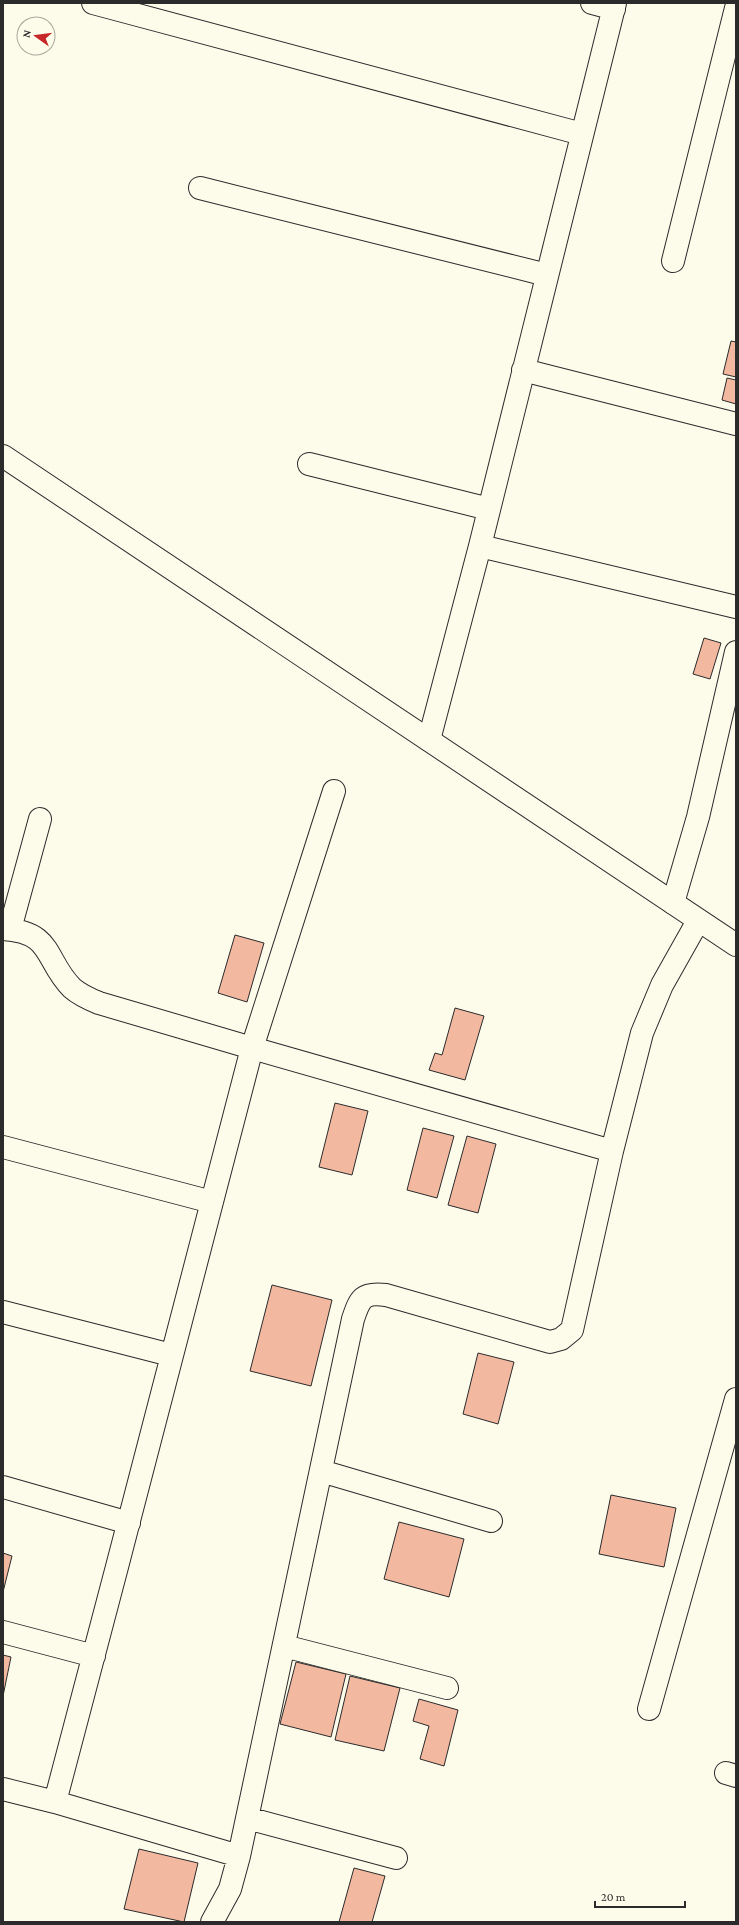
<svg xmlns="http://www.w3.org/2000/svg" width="739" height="1925" font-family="'Crimson Pro',serif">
  <rect width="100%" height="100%" fill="#fdfbea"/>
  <path fill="#f2b8a0" stroke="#2b2b2b" d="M731,341L736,342V377L723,374Z
    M727,378L736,380V404L722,400Z
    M704,638L721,643L710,679L693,674Z
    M235,935L264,943L247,1002L218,993Z
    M455,1008L484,1016L465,1080L429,1070L435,1053L442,1055Z
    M335,1103L368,1111L352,1175L319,1167Z
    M423,1128L454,1136L437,1198L407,1190Z
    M467,1136L496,1144L478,1213L448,1205Z
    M272,1285L332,1300L311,1386L250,1371Z
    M478,1353L514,1362L498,1424L463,1414Z
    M611,1495L676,1508L664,1567L599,1554Z
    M399,1522L464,1539L449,1597L384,1579Z
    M3,1553L12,1556L3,1592Z
    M3,1655L11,1657L3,1696Z
    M296,1662L346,1674L331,1737L280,1724Z
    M350,1676L400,1688L384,1751L335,1740Z
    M419,1699L458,1710L444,1766L420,1759L429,1726L413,1721Z
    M139,1849L198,1863L184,1922L124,1909Z
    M354,1868L385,1876L372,1922H339Z"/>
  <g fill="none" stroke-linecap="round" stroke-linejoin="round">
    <defs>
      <path id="street" d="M93,3L582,134
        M592,3L614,9
        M200,188L547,275
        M673,261L736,8
        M523,370L736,424
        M309,464L489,509
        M480,546L736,607
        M429,740L480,546L615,3
        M673,903L698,817L736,652
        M3,929C54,932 44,960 72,988C80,995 89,999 99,1003L252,1048L334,791
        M10,929L40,819
        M3,1147L212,1202
        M3,1312L171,1355
        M321,1471L491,1521
        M3,1487L129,1523
        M3,1632L94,1656
        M284,1646L447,1688
        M649,1709L736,1399
        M726,1773L736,1776
        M3,1789L55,1802
        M247,1818L396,1858
        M239,1856L55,1802C122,1551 186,1299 252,1048L612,1151
        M212,1922L230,1889L239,1856L353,1319C360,1298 363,1292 386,1295L550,1342L561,1339L572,1330L612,1151L642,1033L662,985L698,921"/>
      <path id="secondary" d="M3,456L736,945"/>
    </defs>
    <use href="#street" stroke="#2b2b2b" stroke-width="24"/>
    <use href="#secondary" stroke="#2b2b2b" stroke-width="24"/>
    <use href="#street" stroke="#fdfbea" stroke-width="22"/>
    <use href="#secondary" stroke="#fdfbea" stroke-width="22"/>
  </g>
  <rect width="739" height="1925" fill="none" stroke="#2b2b2b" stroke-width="8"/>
  <g transform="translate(36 36) rotate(284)"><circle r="19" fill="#fdfbea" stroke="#a9a89e"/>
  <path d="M0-3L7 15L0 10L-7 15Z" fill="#c62828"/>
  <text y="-6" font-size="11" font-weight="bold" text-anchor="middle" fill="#2b2b2b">N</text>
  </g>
  <path d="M595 1901v6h90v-6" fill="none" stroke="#2b2b2b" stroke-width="2"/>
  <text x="601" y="1901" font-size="12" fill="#2b2b2b" stroke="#fdfbea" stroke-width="3" paint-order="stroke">20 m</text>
</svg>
